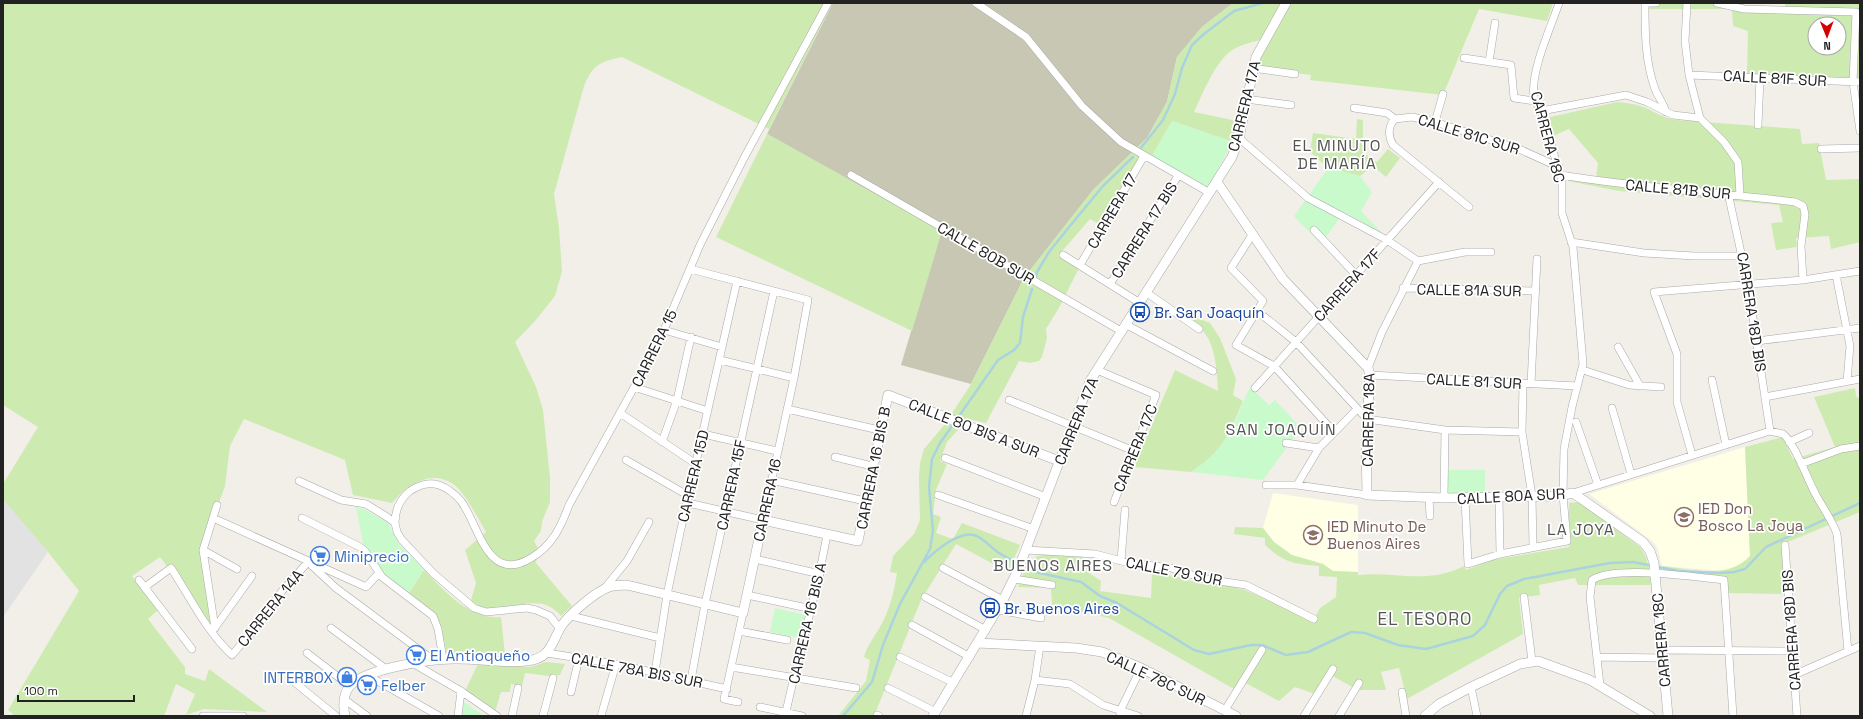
<svg xmlns="http://www.w3.org/2000/svg" width="1863" height="719" font-family="'Space Grotesk',sans-serif">
  <rect width="100%" height="100%" fill="#f2efe9"/>
  <path fill="#ffffe5" d="M1745,447L1750,556L1742,565L1734,569L1723,571L1662,566L1657,547L1652,541L1589,494Z
    M1273,493L1358,505V572L1333,571L1323,564L1292,555L1274,542L1263,528Z"/>
  <path fill="#c7c7b4" d="M833,3H1233L1202,27L1177,57L1167,102L1147,138L1093,190L1024,278L971,384L901,365L941,231L767,134Z"/>
  <path fill="#cdebb0" fill-rule="evenodd" d="M3,3H833L769,129L622,57C599,62 593,65 584,86L554,194L559,228L562,271L555,296L535,321L515,342L536,387L543,410L550,478V502L542,522L541,531L534,541L538,548L536,563L572,606L561,616C536,584 496,625 471,600L476,583L465,550L486,532C479,520 464,491 453,484C430,469 408,485 392,503L353,495L345,460L244,419L230,446L225,486L201,552L214,621L209,622L160,557L132,576L158,610L148,619L185,667V674L205,681L209,669L267,712L204,709L186,715L195,694L176,684L164,716H15L8,710L79,591L48,552L3,501V484L38,427L3,405Z
    M1233,3H1553L1547,21L1479,9L1443,95L1310,80L1311,75L1249,67L1260,40C1249,43 1235,46 1226,55C1212,70 1203,93 1194,112L1237,121L1233,142L1172,121L1152,156L1149,154L1101,225L1090,219L1058,256L1079,268L1060,306L1046,329L1047,338L1042,357L1039,361L1030,363L1019,361L986,423L968,419L947,442L940,461L947,464L936,490L933,514L941,517L936,533L953,539L962,523L1020,545L1008,572L956,544L921,600L874,716H838L866,681L870,660L864,657C867,646 874,637 880,627C890,609 894,592 897,573L890,572L893,556L914,534L920,520L919,477L920,463L924,449L945,424L971,384L1024,278L1093,190L1147,138L1167,102L1177,57L1202,27Z
    M1649,3H1744V9L1785,10V3H1860V78L1747,74L1748,31L1733,26L1732,10L1738,9H1649ZM1815,24H1839V48H1815Z
    M1617,102C1627,103 1636,104 1646,108C1656,113 1664,118 1676,120L1800,129L1802,144L1819,143L1826,180L1860,179V242L1831,249L1829,236L1796,238L1797,247L1776,250L1771,223L1783,222L1779,205L1619,191L1568,181V172L1596,178L1598,163L1569,129L1553,136L1546,118Z
    M1357,119L1363,120V152L1377,162L1388,149L1400,158L1386,177L1373,166L1360,176L1328,168L1310,152L1313,133L1356,139Z
    M767,134L942,231L912,331L716,237Z
    M1188,314L1210,323L1220,338L1236,379L1233,395L1243,401C1228,435 1224,451 1191,472L1134,467L1175,370L1218,391C1217,372 1216,343 1201,329C1197,325 1191,321 1186,318Z
    M1855,388L1856,396L1860,399V512L1783,544L1786,594L1729,593L1725,576L1664,571L1662,566C1691,569 1728,580 1750,556L1745,447L1783,437L1793,459L1835,447L1814,397Z
    M1579,502L1639,546C1649,558 1649,569 1651,585H1578L1575,578L1539,585L1540,595L1519,598L1523,634L1407,699L1399,668L1381,672L1386,690H1358L1327,673L1315,694L1295,687L1279,701L1240,680L1234,689L1109,618L1052,605L1051,588L1018,587C1022,578 1025,566 1033,559C1041,551 1072,556 1084,557L1079,566L1101,581L1100,591L1151,598L1152,573L1175,576L1201,584L1229,586L1245,590L1313,621L1320,608L1336,597L1337,577L1319,576V566C1294,564 1284,563 1265,545V538L1234,534L1235,527L1263,528L1274,542L1292,555L1323,564L1333,571L1358,572V575C1395,571 1427,585 1464,566L1466,570L1492,560L1569,547V503Z
    M424,570C445,591 469,620 501,617L505,654L447,655C440,617 439,616 409,593Z
    M546,662L565,664L560,675L550,676L525,673L522,686L511,684L510,692H501L495,712L465,691L478,664L530,667Z"/>
  <path fill="#c8facc" d="M1172,121L1233,142L1208,187L1152,156Z
    M1328,168L1360,176L1372,192L1361,211L1383,234L1344,212L1321,244L1294,216Z
    M1250,387L1269,405L1275,400L1301,428L1263,480L1191,472C1228,448 1233,425 1250,387Z
    M1448,470H1485V495H1448Z
    M356,507L364,509L388,523L399,544L424,570L409,593L386,576L371,554L364,548Z
    M775,608L805,615L800,638L770,632Z
    M464,701V702L484,716H462Z"/>
  <path fill="#e2e2e2" d="M3,499L48,552L3,617Z"/>
  <g fill="none" stroke-linecap="round" stroke-linejoin="round">
    <path stroke="#aad3df" stroke-width="2.5" d="M1140,149L1163,120L1175,94L1182,68L1192,45L1204,34L1234,11L1263,3
      M1035,280L1037,272L1049,252L1070,226L1103,186L1133,157
      M957,419L998,360L1014,350L1020,343L1023,317L1032,289
      M924,562C934,552 958,531 974,535C984,538 991,548 999,553C1005,557 1012,560 1018,563
      M1023,566L1035,572L1081,582L1100,596L1117,603L1194,650L1209,654L1251,645H1262L1286,655L1308,652L1351,632L1365,633L1398,645L1426,649L1473,636L1485,625L1500,594L1507,586L1524,579L1610,563L1633,562L1678,571L1719,573L1734,572L1745,569L1766,547L1860,503
      M843,716L872,682L883,645L900,604L930,549L933,531L929,487L932,459L940,443L954,423"/>
    <defs>
      <path id="minor" d="M976,3L1026,37L1082,106L1121,142L1210,193
        M1645,3C1645,33 1645,61 1655,89C1658,97 1664,104 1666,112
        M1645,3H1656
        M1687,3L1685,41L1689,75L1700,118L1724,142L1738,162L1740,195
        M1717,3L1744,9L1856,12L1853,82L1860,131
        M1464,58L1511,65L1514,98L1535,101
        M1489,62L1495,23
        M1252,68L1295,74
        M1689,75L1860,82
        M1246,99L1291,105
        M1354,108L1387,113L1395,119
        M1541,111L1626,95L1647,102L1673,115L1700,118
        M1395,119L1412,117L1435,122L1519,149L1559,167
        M1395,119C1388,126 1388,136 1393,145L1469,207
        M1435,122L1443,94
        M1758,125L1760,78
        M1239,138L1308,198L1387,240L1418,261L1465,252H1491
        M1821,149L1860,148
        M851,175L1121,331
        M1561,175C1638,188 1717,192 1795,202L1803,206L1805,214L1801,246L1803,280
        M1728,193L1748,285L1770,431
        M1314,230L1356,275
        M1252,235L1231,268L1263,301L1236,345L1274,366L1334,432
        M1571,242L1644,253L1694,256H1743
        M1063,255L1140,303
        M1080,265L1144,156
        M1836,275L1850,346L1847,381
        M1110,284L1178,176
        M1403,288L1536,291
        M1147,293L1199,329
        M1257,311L1296,342L1367,419L1445,430L1522,432
        M1125,324L1213,371
        M664,330L722,347
        M1757,341L1860,328
        M1618,347L1640,386
        M720,360L794,378
        M1368,368L1382,332L1418,261
        M1097,370L1156,395L1114,502
        M1583,370L1629,385L1661,387
        M1370,375L1577,386
        M1712,380L1726,445
        M1523,384L1522,432L1532,496L1533,547
        M1531,384L1537,259
        M634,387L708,411
        M1255,388L1439,182
        M1765,397L1860,379
        M1009,400L1134,451
        M1612,408L1631,474
        M787,409L879,430
        M620,413L696,464
        M1576,422L1598,485
        M703,434L777,451
        M662,442L677,400L691,337
        M1789,442L1809,433
        M1286,443L1319,448
        M1692,455L1677,402V354L1654,292L1803,280L1860,271
        M835,457L872,466
        M945,458L1046,497
        M626,460L689,496
        M1801,464L1841,449L1860,446
        M771,480L865,501
        M299,481L341,500L366,504L387,517L395,523L397,532L402,540L433,573L474,608L486,612L527,608L536,610L550,616L560,629
        M1266,485H1297L1367,495
        M1297,485L1319,448L1357,409
        M1573,493L1770,431L1783,434C1795,443 1808,481 1816,495C1823,508 1832,520 1837,534L1848,651
        M938,495L1034,529
        M1499,497L1500,554
        M1429,498L1430,516
        M1444,498L1445,430
        M1465,498L1468,564L1500,554L1567,541L1563,495L1564,449L1572,407L1583,364L1573,247L1562,213V181L1541,111C1538,106 1535,102 1534,97C1530,72 1551,27 1559,3
        M688,503L763,520L794,378L808,300L690,269
        M213,518L366,587L379,573
        M302,518L360,547L365,551L382,577L433,616L438,629L443,659
        M395,523C395,511 400,499 410,491C418,485 429,482 439,485C447,488 455,494 461,501C479,525 487,585 531,558C552,546 561,527 569,505L658,344L700,245L744,158L828,3
        M1785,545L1797,716
        M203,550L237,569
        M1026,550L1095,554L1129,563L1171,568L1205,579L1246,585L1314,619
        M755,559L820,574
        M1121,561L1125,510
        M943,568L1003,600
        M1014,579L1052,585
        M139,580L192,649
        M145,587L171,568C190,597 206,631 232,655L263,619L282,591L308,562L336,588L433,660
        M604,589L627,561L649,522
        M747,595L812,609
        M925,597L986,630
        M1524,597L1532,661
        M998,610L1041,618
        M571,616L660,638
        M912,625L970,657
        M215,628L203,550L217,505
        M331,628L386,669
        M214,629L252,576
        M739,631L787,640
        M1662,650L1793,651
        M307,653L350,686
        M547,653L616,664L727,689
        M900,657L954,683
        M1597,657L1663,658
        M414,664L461,691L497,716
        M731,667L856,688
        M655,672L667,595L680,533L737,281
        M367,675L439,716
        M1794,675L1860,646
        M691,680L705,604L774,291
        M1035,680L1070,684L1103,705L1138,716
        M293,681L336,716
        M1600,685L1590,597L1592,580C1616,565 1694,577 1724,580L1733,716
        M1471,687L1477,716
        M888,688L936,712
        M571,692L579,658
        M1402,692L1406,716
        M344,699L367,716
        M738,702L724,699L743,613
        M760,707L802,716
        M1225,710L1262,650
        M786,712C799,652 817,594 827,534
        M877,715L879,716
        M203,716H243
        M458,716L461,691
        M512,716L518,688
        M543,716L553,678
        M601,716L616,664
        M1026,716L1035,680L1040,646
        M1120,716V711L1141,668
        M1304,716L1333,669
        M1339,716L1359,683"/>
      <path id="tertiary" d="M1217,182L1283,279L1368,368L1370,375L1366,442L1367,495L1444,498L1558,496L1573,493L1643,542L1650,551L1654,563L1668,716
        M978,643L1076,648L1102,652L1141,668L1236,716
        M345,716C343,706 343,695 349,687C363,669 430,659 453,659C477,658 502,664 526,661C551,659 551,643 562,625C571,613 595,592 609,587C615,585 621,585 627,585L743,613L763,520L858,541L888,395L1059,461
        M933,716L1003,600L1018,570L1090,381L1232,157L1239,138L1256,57L1286,3
        M1425,716L1439,704L1471,687L1520,664L1538,661L1590,680L1650,716"/>
    </defs>
    <use href="#minor" stroke="#a9a9a9" stroke-width="8"/>
    <use href="#tertiary" stroke="#a9a9a9" stroke-width="10"/>
    <use href="#minor" stroke="#fff" stroke-width="7"/>
    <use href="#tertiary" stroke="#fff" stroke-width="9"/>
  </g>
  <defs>
    <symbol id="bus-ring" viewBox="-11 -11 22 22"><circle r="9.5" fill="#fff" stroke="#1a4fb4" stroke-width="1.5"/><path d="M-5-6H5V4H4V6H2V4H-2V6H-4V4H-5ZM-3.5-4V0h7V-4ZM-3.5 1.2v1.5H-2V1.2ZM2 1.2v1.5H3.5V1.2Z" fill="#1a4fb4"/></symbol>
    <symbol id="school-ring" viewBox="-11 -11 22 22"><circle r="9.5" fill="#fff" stroke="#8d6e63" stroke-width="1.5"/><path d="M0-5L7-2L0 1L-7-2ZM-4 1L0 2.5L4 1V4Q0 6-4 4Z" fill="#8d6e63"/></symbol>
    <symbol id="supermarket-ring" viewBox="-11 -11 22 22"><circle r="9.5" fill="#fff" stroke="#3f7fe0" stroke-width="1.5"/><path d="M-6-5.5h2.5l.6 2H6L4.5 2H-2.5L-4.4-4H-6ZM-1.5 3.2a1.3 1.3 0 1 0 .1 0ZM3 3.2a1.3 1.3 0 1 0 .1 0Z" fill="#3f7fe0"/></symbol>
    <symbol id="shop-ring" viewBox="-11 -11 22 22"><circle r="9.5" fill="#fff" stroke="#3f7fe0" stroke-width="1.5"/><path d="M-5-2.5h2.3a2.7 3.5 0 0 1 5.4 0H5L5.5 6h-11ZM-1.5-2.5h3a1.5 2.3 0 0 0-3 0Z" fill="#3f7fe0"/></symbol>
  </defs>
  <g fill-rule="evenodd">
    <use href="#bus-ring" x="1129" y="301" width="22" height="22"/>
    <use href="#school-ring" x="1673" y="506" width="22" height="22"/>
    <use href="#school-ring" x="1302" y="524" width="22" height="22"/>
    <use href="#supermarket-ring" x="309" y="545" width="22" height="22"/>
    <use href="#bus-ring" x="979" y="597" width="22" height="22"/>
    <use href="#supermarket-ring" x="405" y="644" width="22" height="22"/>
    <use href="#shop-ring" x="336" y="666" width="22" height="22"/>
    <use href="#supermarket-ring" x="356" y="674" width="22" height="22"/>
  </g>
  <g text-anchor="middle" dominant-baseline="central" stroke-width="3.5" stroke-linejoin="round" paint-order="stroke">
    <g font-size="15" fill="#222" stroke="#fff">
      <text transform="translate(1775 78) rotate(3)">CALLE 81F SUR</text>
      <text transform="translate(1244 106) rotate(-76)">CARRERA 17A</text>
      <text transform="translate(1469 134) rotate(17)">CALLE 81C SUR</text>
      <text transform="translate(1548 137) rotate(75)">CARRERA 18C</text>
      <text transform="translate(1678 189) rotate(5)">CALLE 81B SUR</text>
      <text transform="translate(1112 211) rotate(-60)">CARRERA 17</text>
      <text transform="translate(1144 230) rotate(-58)">CARRERA 17 BIS</text>
      <text transform="translate(986 253) rotate(30)">CALLE 80B SUR</text>
      <text transform="translate(1347 285) rotate(-48)">CARRERA 17F</text>
      <text transform="translate(1469 290) rotate(1)">CALLE 81A SUR</text>
      <text transform="translate(1752 312) rotate(81)">CARRERA 18D BIS</text>
      <text transform="translate(654 348) rotate(-64)">CARRERA 15</text>
      <text transform="translate(1474 381) rotate(3)">CALLE 81 SUR</text>
      <text transform="translate(1368 420) rotate(-89)">CARRERA 18A</text>
      <text transform="translate(1076 421) rotate(-68)">CARRERA 17A</text>
      <text transform="translate(974 428) rotate(21)">CALLE 80 BIS A SUR</text>
      <text transform="translate(1135 448) rotate(-68)">CARRERA 17C</text>
      <text transform="translate(873 468) rotate(-79)">CARRERA 16 BIS B</text>
      <text transform="translate(693 476) rotate(-77)">CARRERA 15D</text>
      <text transform="translate(731 485) rotate(-78)">CARRERA 15F</text>
      <text transform="translate(1511 496) rotate(-3)">CALLE 80A SUR</text>
      <text transform="translate(767 500) rotate(-78)">CARRERA 16</text>
      <text transform="translate(1174 571) rotate(11)">CALLE 79 SUR</text>
      <text transform="translate(270 608) rotate(-51)">CARRERA 14A</text>
      <text transform="translate(807 623) rotate(-77)">CARRERA 16 BIS A</text>
      <text transform="translate(1791 630) rotate(-94)">CARRERA 18D BIS</text>
      <text transform="translate(1661 640) rotate(-95)">CARRERA 18C</text>
      <text transform="translate(637 670) rotate(11)">CALLE 78A BIS SUR</text>
      <text transform="translate(1156 678) rotate(25)">CALLE 78C SUR</text>
    </g>
    <g font-size="15" fill="#164399" stroke="#fff" text-anchor="start">
      <text x="1154" y="312">Br. San Joaquín</text>
      <text x="1004" y="608">Br. Buenos Aires</text>
    </g>
    <g font-size="15" fill="#785e54" stroke="#fff" text-anchor="start">
      <text x="1698" y="508">IED Don<tspan x="1698" dy="17">Bosco La Joya</tspan></text>
      <text x="1327" y="526">IED Minuto De<tspan x="1327" dy="17">Buenos Aires</tspan></text>
    </g>
    <g font-size="15" fill="#366cbe" stroke="#fff" text-anchor="start">
      <text x="334" y="556">Miniprecio</text>
      <text x="430" y="655">El Antioqueño</text>
      <text x="333" y="677" text-anchor="end">INTERBOX</text>
      <text x="381" y="685">Felber</text>
    </g>
    <g font-size="16" letter-spacing="1" fill="#555" stroke="#fff">
      <text x="1337" y="145">EL MINUTO<tspan x="1337" dy="18">DE MARÍA</tspan></text>
      <text x="1281" y="429">SAN JOAQUÍN</text>
      <text x="1581" y="529">LA JOYA</text>
      <text x="1053" y="565">BUENOS AIRES</text>
    </g>
    <g font-size="17" letter-spacing="1" fill="#555" stroke="#fff">
      <text x="1425" y="619">EL TESORO</text>
    </g>
  </g>
  <rect width="1863" height="719" fill="none" stroke="#222222" stroke-width="8"/>
  <g transform="translate(1827 36) rotate(179)"><circle r="19" fill="#ffffff" stroke="#a7a7a7"/>
  <path d="M0-3L7 15L0 10L-7 15Z" fill="#d40000"/>
  <text y="-6" font-size="11" font-weight="bold" text-anchor="middle" fill="#222222">N</text>
  </g>
  <path d="M18 695v6h116v-6" fill="none" stroke="#222222" stroke-width="2"/>
  <text x="24" y="695" font-size="12" fill="#222222" stroke="#ffffff" stroke-width="3" paint-order="stroke">100 m</text>
</svg>
